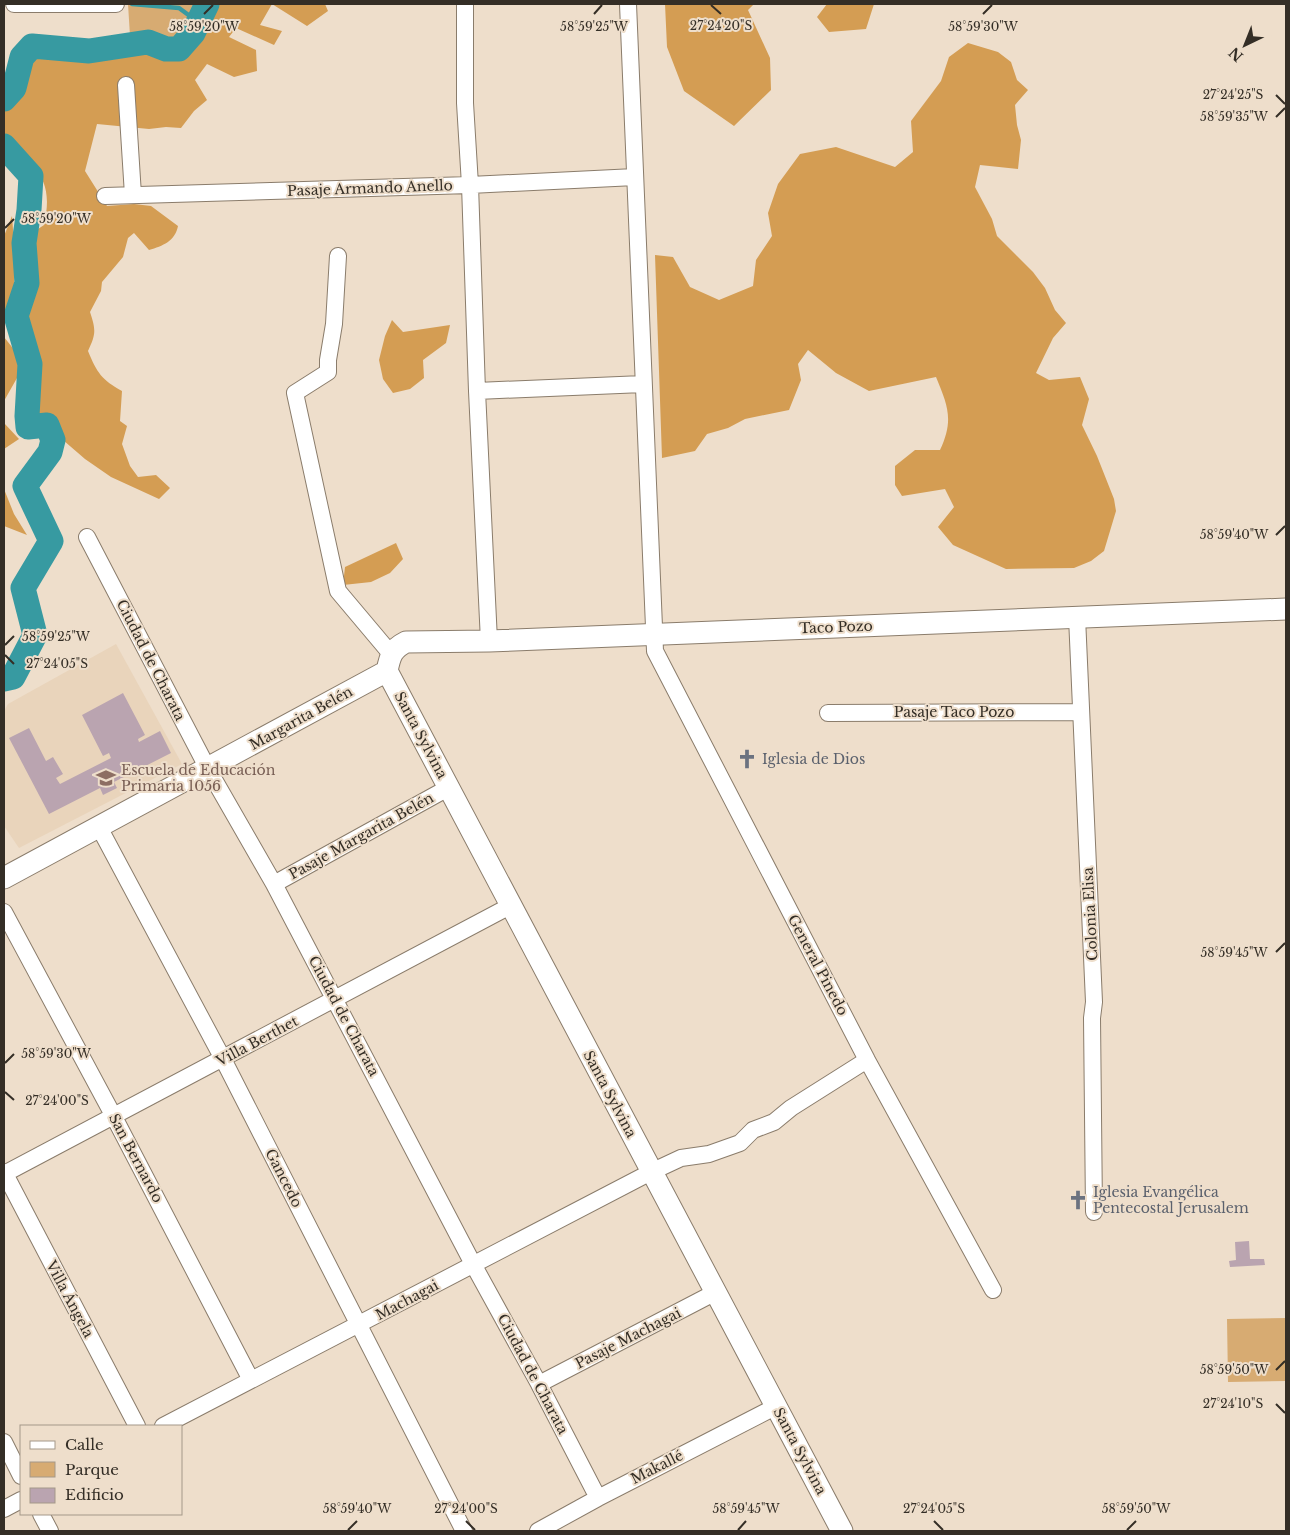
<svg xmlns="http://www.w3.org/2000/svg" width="1290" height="1535" font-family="'Libre Baskerville',serif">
  <rect width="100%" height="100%" fill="#eedecb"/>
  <path fill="#e9d4bb" d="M116,644L182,764L19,848L4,826V711L8,704Z"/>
  <path fill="#d7ab72" d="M128,4H200L175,46L149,38L130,36Z
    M1286,1318V1381L1228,1382L1227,1319Z"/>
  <path fill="#d49d53" d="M212,4H325L328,11L307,26L272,4L260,25L282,31L274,45L236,28L229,37L256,50L257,71L234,77L207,64L195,80L207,100L194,111L181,128L166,127L149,129L97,124L85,171L107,206L134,204L151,206L178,226C175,241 163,246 149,250L134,233L128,238L123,257L102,282L101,291L90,312C96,330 96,334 88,351C97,373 102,380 122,391L120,421L127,426L122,444L130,466L138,477L156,475L170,488L159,499L111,477L85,459L56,434L48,419L33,413L32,405L41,372L23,319L29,299L31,281V225L38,229L44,225C55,176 34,168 4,137V111L17,95L32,49L40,47L57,50L67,54H95L150,45L163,52H184L194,37L203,27Z
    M665,4H754L748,10L770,58L771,90L734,126L684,91L667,47Z
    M827,4H874L866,29L829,32L817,17Z
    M968,43L998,52L1011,62L1017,80L1028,90L1015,105L1017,125L1021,140L1018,169L980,165L975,187L992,219L997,236L1033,272L1045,288L1055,310L1066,323L1053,338L1036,373L1049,380L1080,377L1089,399L1082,425L1097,456L1114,499L1116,511L1104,551L1091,561L1074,568L1006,569L953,545L938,527L954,507L945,489L902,496L895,485V466L915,450H940C954,420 948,406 936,377L869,391L836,373L808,350L798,364L801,380L789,410L745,419L728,428L707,434L695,451L662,458L655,255L673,257L690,287L719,300L753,286L756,260L772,236L768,213L778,184L800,154L836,147L895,167L913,152L911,121L941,81L949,57Z
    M12,216L15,256L14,292L4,324V236Z
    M392,320L403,332L450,325L446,343L423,360L424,378L410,389L393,393L383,379L379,360L385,336Z
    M4,337L23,361L17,378L4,401Z
    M4,423L19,439L4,449Z
    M4,489L14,514L27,535L4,526Z
    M396,543L403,559L390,573L371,582L343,585L345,567Z"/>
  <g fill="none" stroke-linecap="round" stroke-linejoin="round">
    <path stroke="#379aa1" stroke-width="4.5" d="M132,4L179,8L198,22"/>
    <path stroke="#379aa1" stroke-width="25" d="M4,99L14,88L22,57L32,46L89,51L148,42L166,49H179L193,33L207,4
      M4,146L31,176L29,210L24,243L27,283L16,316L30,364L27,416L28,427L47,425L53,440L50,452L25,486L51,541L23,588L35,635L13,677L4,679"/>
  </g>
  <path fill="#baa4b0" d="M123,693L145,735L138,739L139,742L160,731L171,753L114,782L117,788L103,795L100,788L49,814L9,738L29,728L46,761L53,757L63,774L56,778L60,784L111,758L109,753L103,756L82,715Z
    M1249,1241L1250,1259H1264L1265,1265L1230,1267L1229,1261L1236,1260L1235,1242Z"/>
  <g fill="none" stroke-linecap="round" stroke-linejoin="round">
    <defs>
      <path id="minor" d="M14,4H116
        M465,4V103L470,185L477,391L489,641
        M628,4L655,651L867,1060L993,1290
        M126,85L133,195
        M105,196L470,185L635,177
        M338,256L334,324L328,360V372L295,393L338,591L391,654
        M477,391L643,384
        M87,537L208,769L274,884L473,1264L539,1384L598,1498
        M1077,617L1094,1002L1092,1018L1094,1212
        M828,713L1080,712
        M99,827L223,1059L464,1531
        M274,884L448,788
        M4,912L113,1115L251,1380
        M4,1172L137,1426
        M4,1174L510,906
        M539,1384L716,1292
        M163,1426L651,1172L681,1158L709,1154L740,1143L753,1130L774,1122L791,1108L867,1060
        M4,1442L21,1476
        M4,1509L21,1500
        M41,1514L50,1531
        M538,1531L598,1498L777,1406"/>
      <path id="tertiary" d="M4,878L387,671
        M842,1531L387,671C390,656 392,649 406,642L489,641L1286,609"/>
    </defs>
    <use href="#minor" stroke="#8a7c6b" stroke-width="18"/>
    <use href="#tertiary" stroke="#8a7c6b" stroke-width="23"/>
    <use href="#minor" stroke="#fff" stroke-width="16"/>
    <use href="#tertiary" stroke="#fff" stroke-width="21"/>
  </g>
  <path fill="none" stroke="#342e26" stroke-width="2" d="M711,5L721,14M204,14L213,5M594,14L602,5M983,14L992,5M1276,95L1285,104M1276,117L1285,108M5,228L14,219M1276,535L1285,526M5,645L14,636M5,655L14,664M1276,952L1285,943M5,1063L14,1054M5,1092L14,1100M1276,1370L1285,1361M1276,1404L1285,1413M466,1521L475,1530M934,1521L943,1530M348,1530L357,1521M738,1530L746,1521M1127,1530L1136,1521"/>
  <defs>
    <symbol id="church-bare" viewBox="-9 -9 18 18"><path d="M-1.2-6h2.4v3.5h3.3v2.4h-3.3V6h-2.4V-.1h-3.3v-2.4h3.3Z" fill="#6b7280" stroke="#eedecb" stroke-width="2.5" paint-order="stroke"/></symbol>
    <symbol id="school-bare" viewBox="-9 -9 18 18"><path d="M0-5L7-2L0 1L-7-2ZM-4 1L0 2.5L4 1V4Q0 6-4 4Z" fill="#8d6e63" stroke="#eedecb" stroke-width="2.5" paint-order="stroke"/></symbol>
  </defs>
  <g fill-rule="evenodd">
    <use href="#church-bare" x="733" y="745" width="28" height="28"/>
    <use href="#school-bare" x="92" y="764" width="28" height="28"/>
    <use href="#church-bare" x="1064" y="1186" width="28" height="28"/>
  </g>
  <g text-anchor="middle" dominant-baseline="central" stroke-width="4" stroke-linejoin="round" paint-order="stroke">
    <g font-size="14" fill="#342e26" stroke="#eedecb">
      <text transform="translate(370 188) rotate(-2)">Pasaje Armando Anello</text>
      <text transform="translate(836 627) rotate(-2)">Taco Pozo</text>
      <text transform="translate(151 660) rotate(63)">Ciudad de Charata</text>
      <text x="954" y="712">Pasaje Taco Pozo</text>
      <text transform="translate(301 718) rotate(-29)">Margarita Belén</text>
      <text transform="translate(421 735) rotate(62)">Santa Sylvina</text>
      <text transform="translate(361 836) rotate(-29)">Pasaje Margarita Belén</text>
      <text transform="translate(1090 914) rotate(-93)">Colonia Elisa</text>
      <text transform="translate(818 965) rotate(62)">General Pinedo</text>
      <text transform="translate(344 1016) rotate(62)">Ciudad de Charata</text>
      <text transform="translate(257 1041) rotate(-28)">Villa Berthet</text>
      <text transform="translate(610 1094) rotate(62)">Santa Sylvina</text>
      <text transform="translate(136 1158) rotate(62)">San Bernardo</text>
      <text transform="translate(284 1178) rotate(63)">Gancedo</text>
      <text transform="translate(70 1299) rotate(62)">Villa Ángela</text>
      <text transform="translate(407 1300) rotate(-28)">Machagai</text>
      <text transform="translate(628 1338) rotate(-27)">Pasaje Machagai</text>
      <text transform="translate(533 1374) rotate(62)">Ciudad de Charata</text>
      <text transform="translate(800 1451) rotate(62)">Santa Sylvina</text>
      <text transform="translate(657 1467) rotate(-27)">Makallé</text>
    </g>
    <g font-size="14" fill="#5b616d" stroke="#eedecb" text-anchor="start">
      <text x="762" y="759">Iglesia de Dios</text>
      <text x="1093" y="1192">Iglesia Evangélica<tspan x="1093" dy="16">Pentecostal Jerusalem</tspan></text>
    </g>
    <g font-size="14" fill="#785e54" stroke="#eedecb" text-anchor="start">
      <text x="121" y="770">Escuela de Educación<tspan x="121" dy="16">Primaria 1056</tspan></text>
    </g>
  </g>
  <g font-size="12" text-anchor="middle" fill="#342e26" stroke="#eedecb" stroke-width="4" stroke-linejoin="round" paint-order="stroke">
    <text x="721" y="30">27°24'20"S</text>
    <text x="594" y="31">58°59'25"W</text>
    <text x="204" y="31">58°59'20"W</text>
    <text x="983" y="31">58°59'30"W</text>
    <text x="1233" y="99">27°24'25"S</text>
    <text x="1234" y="121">58°59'35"W</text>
    <text x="56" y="223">58°59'20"W</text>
    <text x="1234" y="539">58°59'40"W</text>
    <text x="56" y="641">58°59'25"W</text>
    <text x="57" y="668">27°24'05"S</text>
    <text x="1234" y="957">58°59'45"W</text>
    <text x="56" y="1058">58°59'30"W</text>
    <text x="57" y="1105">27°24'00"S</text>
    <text x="1234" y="1374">58°59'50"W</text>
    <text x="1233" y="1408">27°24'10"S</text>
    <text x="357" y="1513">58°59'40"W</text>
    <text x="746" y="1513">58°59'45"W</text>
    <text x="1136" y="1513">58°59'50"W</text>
    <text x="466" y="1513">27°24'00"S</text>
    <text x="934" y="1513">27°24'05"S</text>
  </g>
  <rect width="1290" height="1535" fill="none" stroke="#342e26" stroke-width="10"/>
  <rect x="20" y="1425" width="162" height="90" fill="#eedecb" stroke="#a49889"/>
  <rect x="30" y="1441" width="25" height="8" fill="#ffffff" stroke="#a49889"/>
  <text x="65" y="1450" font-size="15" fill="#342e26">Calle</text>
  <rect x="30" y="1462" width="25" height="15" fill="#d7ab72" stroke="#a49889"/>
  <text x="65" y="1475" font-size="15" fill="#342e26">Parque</text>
  <rect x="30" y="1488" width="25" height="15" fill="#baa4b0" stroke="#a49889"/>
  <text x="65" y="1500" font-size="15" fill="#342e26">Edificio</text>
  <g transform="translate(1245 45) rotate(223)" stroke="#eedecb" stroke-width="4" paint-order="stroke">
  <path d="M0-4L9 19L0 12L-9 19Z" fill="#342e26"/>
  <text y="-8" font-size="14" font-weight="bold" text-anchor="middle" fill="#342e26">N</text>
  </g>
</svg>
